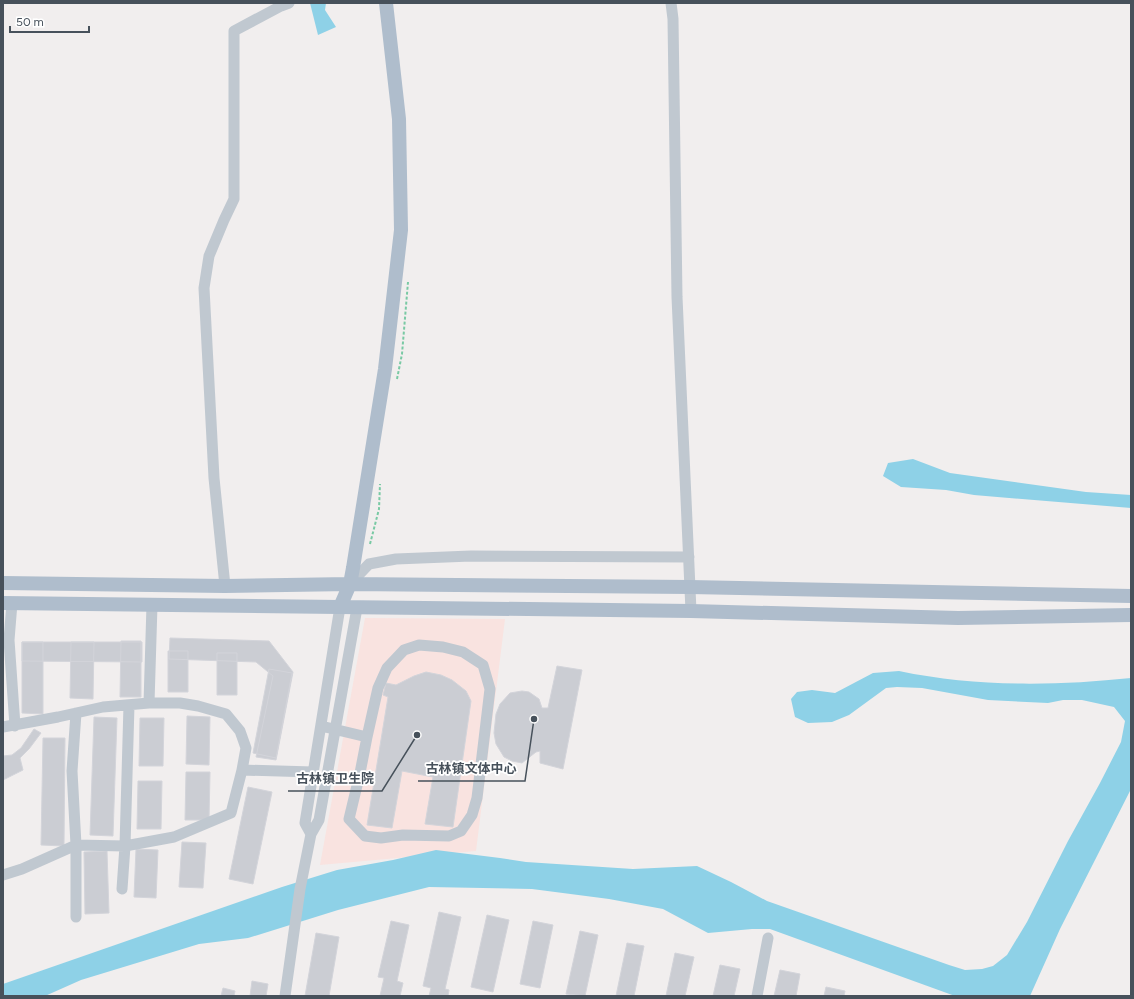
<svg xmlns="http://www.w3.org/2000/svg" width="1134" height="999" font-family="Figtree,'Noto Sans SC',sans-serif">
  <rect width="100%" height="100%" fill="#f1eeee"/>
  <path fill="#f9e3e0" d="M365,618L505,619L476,851L320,865Z"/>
  <path fill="#8ed1e7" d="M310,3H326L325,10L336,27L318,35Z
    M913,459L950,473L1086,492L1131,495V508L974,495L946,490L901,487L883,476L888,463Z
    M899,671C975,687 1054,686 1131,678V789L1060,929L1030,996H955L770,929H752L708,933L663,909L609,899L532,889L429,887L338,910L248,938L199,944L81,980L45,996H3V984L282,887L337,870L393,860L436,850L500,858L526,862L633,869L697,866L731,882L767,901L949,965L965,970L982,969L993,966L1007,955L1027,922L1068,841L1100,783L1121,742L1125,721L1114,707L1082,700H1063L1048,703L988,700L922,688L897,687L886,688L849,715L832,722L808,723L795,717L791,699L797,692L812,690L835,693L873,673Z"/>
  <path fill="#cbcdd3" stroke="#d3d4da" d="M170,638L269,641L293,672L276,760L256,757L273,676L256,662L169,659Z
    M121,641H141V697H120Z
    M22,642H142V662L22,661Z
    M22,642H43V714L22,713Z
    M71,642H94L93,699L70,698Z
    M168,651H188V692H168Z
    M217,653H237V695H217Z
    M557,666L582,670L563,769L540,763V751L536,752L522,763L512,761L504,757L496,744L494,733L496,714L500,704L510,693L522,691L529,692L539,699L542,708H548Z
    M269,669L292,673L276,758L253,753Z
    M426,672L441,675L452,680L466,691L471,701L453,827L425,824L433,777L402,771L392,828L367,825L388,697L383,695L386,683L396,685L414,676Z
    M187,716L210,717L209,765L186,764Z
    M94,717L117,718L113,836L90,835Z
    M140,718H164L163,766H139Z
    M34,729L41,733L29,749L20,758L23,770L3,780V756L12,755L21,748Z
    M43,738H65L64,846L41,845Z
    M186,772H210L209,820H185Z
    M138,781H162L161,829H137Z
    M248,787L272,792L253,884L229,879Z
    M182,842L206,843L203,888L179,887Z
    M136,849L158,850L156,898L134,897Z
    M107,851L109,913L85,914L84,852Z
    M439,912L461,917L445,989L449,990L448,996H429L431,988L423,986Z
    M487,915L509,920L493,992L471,987Z
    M391,921L409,925L397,981L403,983L400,996H380L384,978L378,977Z
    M533,921L553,925L540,988L520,984Z
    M580,931L598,935L585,996L566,994Z
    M316,933L339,937L329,996H305Z
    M627,943L644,946L634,996H616Z
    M675,953L694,957L685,996H666Z
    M720,965L740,969L734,996H713Z
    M780,970L800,974L796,996H774Z
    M252,981L268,984L266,996H250Z
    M826,987L845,991L844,996H824Z
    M223,988L235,991L234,996H221Z"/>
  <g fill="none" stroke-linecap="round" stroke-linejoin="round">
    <path stroke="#79c9a4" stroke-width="2" stroke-dasharray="3 2" stroke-linecap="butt" d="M397,379L402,354L408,282
      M370,544L379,509L380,484"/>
    <path stroke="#c0c8d0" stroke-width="11" d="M671,3L673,19L677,297L691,611
      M350,584L369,564L396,559L471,556L689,557
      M225,586L214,478L204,288L209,256L224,220L234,199V31L281,6L289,3
      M12,603L9,640L15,726
      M149,703L152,605
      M321,726L367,737L360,773L349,819L365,836L381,838L403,835L449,836L461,831L472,815L477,798L490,689L483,665L463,652L443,647L419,645L404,650L387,668L378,688L367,737
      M3,727L58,717L103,707L149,703H180L198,706L226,714L240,731L246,748L242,770
      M311,834L319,820L357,608
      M3,875L22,869L76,845L125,846L174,837L231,813L242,770L313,772
      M122,889L125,846L129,705
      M76,917V845L72,771L76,713
      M285,996L300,889L311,834L305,823L340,607
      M757,996L768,938"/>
    <path stroke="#afbdcc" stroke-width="14" d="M3,583L225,586L350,584L690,587L1131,596
      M3,603L691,611L958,618L1131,615
      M340,607L350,584L353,568L385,369L401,230L399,119L386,3"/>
  </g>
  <path fill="none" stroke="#47515b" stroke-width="1.5" d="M534 719L525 781H418M417 735L382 791H288"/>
  <g fill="#47515b" stroke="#fff" stroke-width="1.5">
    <circle cx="534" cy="719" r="4"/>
    <circle cx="417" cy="735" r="4"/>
  </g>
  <g font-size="13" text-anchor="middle" font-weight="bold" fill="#47515b" stroke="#fff" stroke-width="3.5" stroke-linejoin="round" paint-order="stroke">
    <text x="471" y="773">古林镇文体中心</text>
    <text x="335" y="783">古林镇卫生院</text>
  </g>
  <rect width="1134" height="999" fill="none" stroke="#47515b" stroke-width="8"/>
  <path d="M10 26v6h79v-6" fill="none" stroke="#47515b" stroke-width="2"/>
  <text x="16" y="26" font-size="12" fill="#47515b" stroke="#ffffff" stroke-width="3" paint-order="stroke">50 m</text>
</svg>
